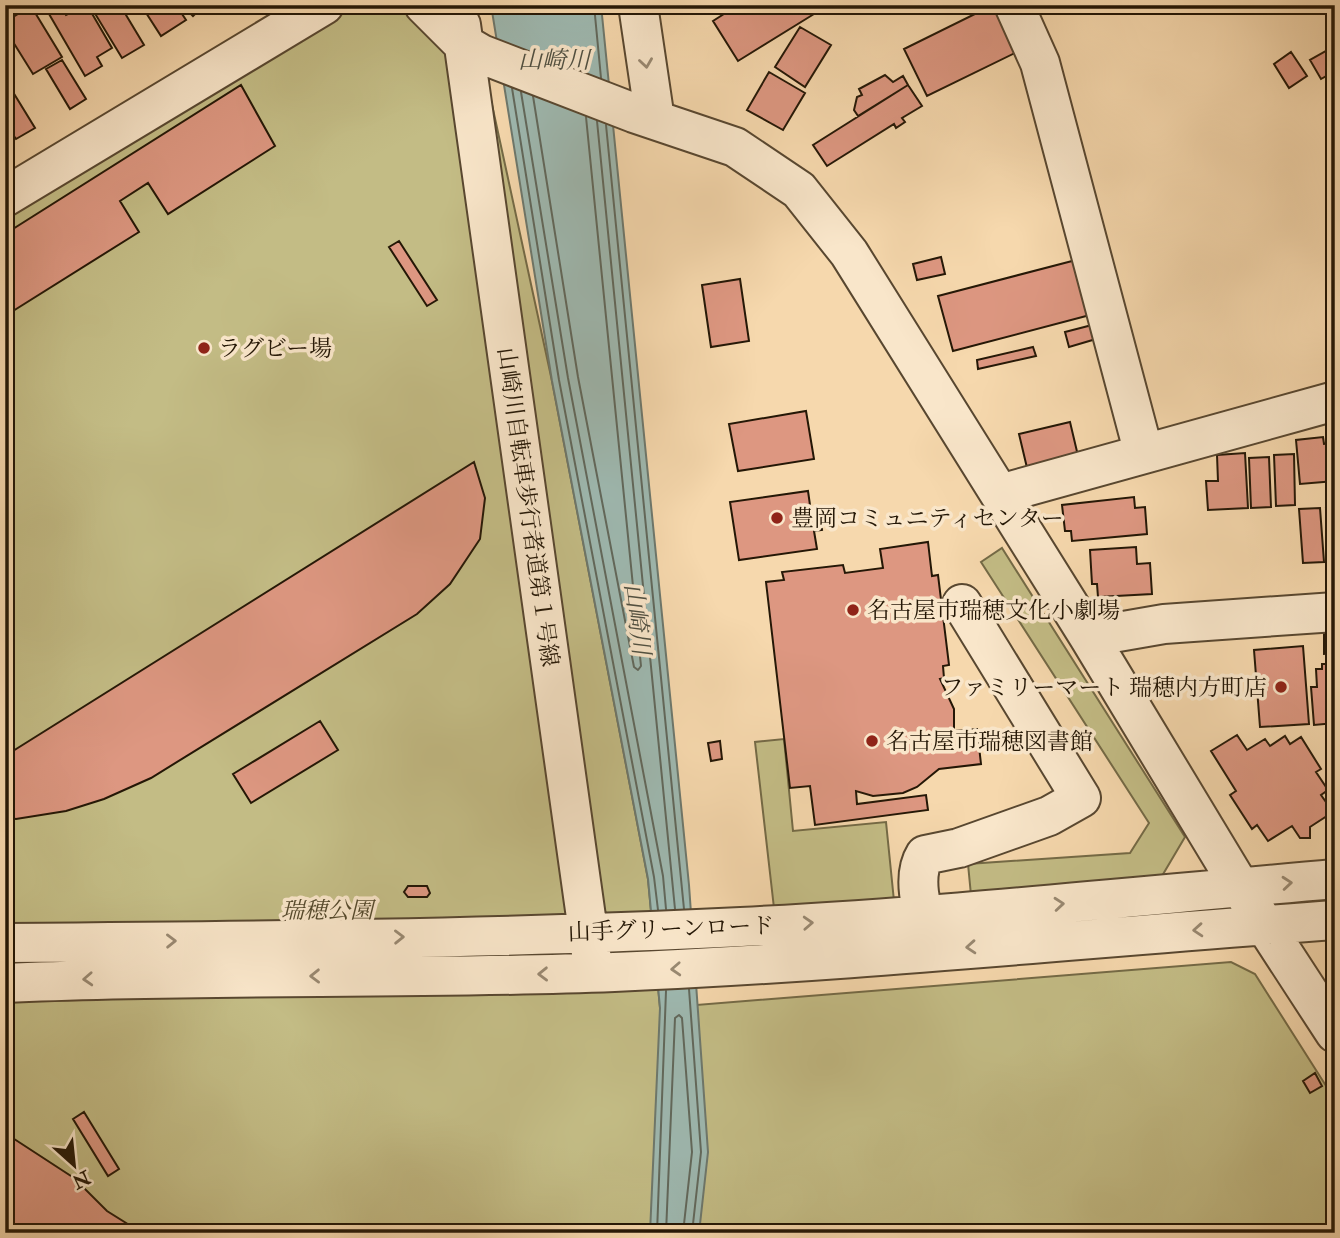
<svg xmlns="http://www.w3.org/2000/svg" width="1340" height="1238" font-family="'IM FELL Double Pica','Noto Serif JP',serif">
  <rect width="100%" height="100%" fill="#f6d8ad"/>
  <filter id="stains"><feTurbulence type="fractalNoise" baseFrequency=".00286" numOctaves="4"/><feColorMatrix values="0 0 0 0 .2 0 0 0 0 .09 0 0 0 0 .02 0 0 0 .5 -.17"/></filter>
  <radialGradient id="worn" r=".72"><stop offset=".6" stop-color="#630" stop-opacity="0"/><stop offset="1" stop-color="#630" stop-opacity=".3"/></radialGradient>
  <path fill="#c3bc85" stroke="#746a46" stroke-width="2" d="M324,5H424L481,54L552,381L648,879L660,1008L1231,962L1255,974L1335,1100V1233H5V197Z
    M1002,548L1185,837L1159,881L971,895L968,864L1130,853L1149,823L981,562Z
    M784,739L793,831L886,822L894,901L774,908L755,742Z"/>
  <path fill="#9eb9b1" stroke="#6d786d" stroke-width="2" d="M491,5H601L689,885L708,1152L699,1233H650L660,1008L648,879L552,381Z"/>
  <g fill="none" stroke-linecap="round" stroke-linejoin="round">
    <path stroke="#61685c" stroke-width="2" d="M594,5L601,78
      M512,88L559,380L654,877L658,910
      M521,92L568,378L663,876L666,909
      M533,96L578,377L634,667L638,670L641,666L586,117
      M597,121L675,909
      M606,125L684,909
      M689,989L701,1152L692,1233
      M657,1233L666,991
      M666,1233L675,1018L679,1015L682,1018L692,1152L683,1233"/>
  </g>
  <path fill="#dd9781" stroke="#241706" stroke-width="2" d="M48,5H60L66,15L87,5L112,48L97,57L102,66L85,76L45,7Z
    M120,5L144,45L122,58L91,7Z
    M141,5H176L186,20L161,36Z
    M182,5H204L193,16Z
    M738,5H809L814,14L738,61L713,21Z
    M993,5H997L1019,51L927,96L904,49Z
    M31,6L62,57L33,74L5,29V22Z
    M800,27L831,45L805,87L775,67Z
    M1326,51L1335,71L1321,79L1310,60Z
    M1291,52L1307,76L1289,88L1274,64Z
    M62,60L86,99L70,109L46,69Z
    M769,72L805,93L783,130L747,110Z
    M885,75L893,82L903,76L908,85L858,116L854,110L857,97L862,95L859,89Z
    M5,79L35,128L16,139L5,123Z
    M241,85L275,146L168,214L148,183L120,201L139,232L5,316V234Z
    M908,85L922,106L902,118L905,122L896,128L894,124L827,166L813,145Z
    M399,241L437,300L427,306L389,247Z
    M941,257L945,274L917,280L913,264Z
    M1076,260L1090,315L953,351L938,296Z
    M740,279L749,341L711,347L702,285Z
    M1092,325L1096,339L1069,347L1065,332Z
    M1033,347L1036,356L978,369L977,360Z
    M806,411L814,459L738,471L729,424Z
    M1070,422L1079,460L1028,472L1019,434Z
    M1323,437L1324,444L1333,443L1335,481L1300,484L1296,440Z
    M1245,453L1248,508L1208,510L1206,481H1218L1217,455Z
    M1294,454L1295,505L1276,506L1274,455Z
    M1269,457L1271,507L1251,508L1249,458Z
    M474,462L485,498L480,539L450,584L417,614L151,778L104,799L66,811L16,819L5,817V756Z
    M808,491L812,519L820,517L822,530L814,531L817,549L739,560L730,502Z
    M1134,497L1135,508L1145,507L1147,534L1072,541L1071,531H1065L1062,505Z
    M1320,508L1324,562L1303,563L1299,509Z
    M1326,508H1335V560H1330Z
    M928,542L932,576L938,575L949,665L943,666L944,678L940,679L954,709V731L977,729L981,764L939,769L917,787L903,793L873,796L856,791L857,804L926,795L928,810L815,825L810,786L790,788L766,582L784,580L782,572L843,565L845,573L883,568L880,549Z
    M1136,547L1137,564L1150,563L1152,594L1098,597L1097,584H1092L1090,550Z
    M1324,632H1335V653L1324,654Z
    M1303,646L1309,724L1260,727L1254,650Z
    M1322,664H1335V723L1314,725L1311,687H1317L1316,669H1322Z
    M320,721L338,750L251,803L233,774Z
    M1237,735L1247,750L1265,739L1270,746L1285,736L1290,744L1301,737L1321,769L1316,772L1328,790L1321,795L1333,812L1310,827V838H1300L1292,826L1268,841L1257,825L1252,829L1230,795L1236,791L1211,751Z
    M1335,735V814L1329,736Z
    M720,741L722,759L711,761L708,743Z
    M408,886H427L430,893L427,897H408L404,892Z
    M1315,1073L1322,1086L1310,1093L1303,1081Z
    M84,1112L119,1169L108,1176L73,1119Z
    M5,1133L74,1178L107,1211L142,1233H5Z"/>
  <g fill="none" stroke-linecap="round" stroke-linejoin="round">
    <defs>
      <path id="minor" d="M424,5L462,43L481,54L634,113L735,147L799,190L849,253L1089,637L1240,887L1335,1033
        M638,5L655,120
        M1014,5L1040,63L1144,454
        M461,25L592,960
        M5,197L324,5
        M1000,494L1335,401
        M1089,637L1164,624L1335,612
        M931,942C924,917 910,879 925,855L959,848L1049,816L1081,798L962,604
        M5,943C250,941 496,939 741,927C940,917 1137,896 1335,879
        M5,983C208,974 411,980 614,972C855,962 1095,937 1335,920"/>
    </defs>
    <use href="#minor" stroke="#584730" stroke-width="42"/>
    <use href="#minor" stroke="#f9e6ca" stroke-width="38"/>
  </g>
  <defs><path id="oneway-chevron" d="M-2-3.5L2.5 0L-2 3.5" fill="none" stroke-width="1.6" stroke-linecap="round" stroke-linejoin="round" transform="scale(1.75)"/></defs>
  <g stroke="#998972">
    <use href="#oneway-chevron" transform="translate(646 63) rotate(82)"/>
    <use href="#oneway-chevron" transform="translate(1287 883) rotate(-5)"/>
    <use href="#oneway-chevron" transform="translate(1059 904) rotate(-5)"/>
    <use href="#oneway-chevron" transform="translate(808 923) rotate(-3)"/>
    <use href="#oneway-chevron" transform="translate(1198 930) rotate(176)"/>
    <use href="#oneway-chevron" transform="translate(399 937) rotate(-1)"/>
    <use href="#oneway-chevron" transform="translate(171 941) rotate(-1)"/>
    <use href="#oneway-chevron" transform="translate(971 947) rotate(176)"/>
    <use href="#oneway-chevron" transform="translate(676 969) rotate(177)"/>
    <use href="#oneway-chevron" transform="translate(543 974) rotate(179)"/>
    <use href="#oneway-chevron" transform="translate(315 976) rotate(179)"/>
    <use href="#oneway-chevron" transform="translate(88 979) rotate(177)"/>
  </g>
  <g fill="#8f2418" stroke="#f9e6ca" stroke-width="2.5">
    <circle cx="204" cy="348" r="7"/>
    <circle cx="777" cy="518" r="7"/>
    <circle cx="853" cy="610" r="7"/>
    <circle cx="1281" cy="687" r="7"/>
    <circle cx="872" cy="741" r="7"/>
  </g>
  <g text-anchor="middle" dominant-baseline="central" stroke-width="7" stroke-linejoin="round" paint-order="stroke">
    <g font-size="23" fill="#241706" stroke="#f9e6ca" text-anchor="start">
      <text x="218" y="348">ラグビー場</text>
      <text x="791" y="518">豊岡コミュニティセンター</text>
      <text x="867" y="610">名古屋市瑞穂文化小劇場</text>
      <text x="1267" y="687" text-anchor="end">ファミリーマート 瑞穂内方町店</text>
      <text x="886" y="741">名古屋市瑞穂図書館</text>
    </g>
    <g font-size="23" fill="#241706" stroke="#f9e6ca">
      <text transform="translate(528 507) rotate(82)">山崎川自転車歩行者道第１号線</text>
      <text transform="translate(671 929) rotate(-2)">山手グリーンロード</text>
    </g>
    <g font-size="23" font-style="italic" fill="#54492c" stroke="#f9e6ca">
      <text x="327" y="910">瑞穂公園</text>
    </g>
    <g font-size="24" font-style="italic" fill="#4f5042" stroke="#f9e6ca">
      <text x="554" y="60">山崎川</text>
      <text transform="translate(637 619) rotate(83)">山崎川</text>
    </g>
  </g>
  <rect width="1340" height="1238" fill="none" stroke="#f6d8ad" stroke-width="28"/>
  <rect x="7" y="7" width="1326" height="1224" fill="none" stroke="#241706" stroke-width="3.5"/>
  <rect x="14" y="14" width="1312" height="1210" fill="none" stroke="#241706" stroke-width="2"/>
  <g transform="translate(74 1165) rotate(153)" stroke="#f9e6ca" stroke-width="5" paint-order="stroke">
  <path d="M0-5L12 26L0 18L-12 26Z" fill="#241706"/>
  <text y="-10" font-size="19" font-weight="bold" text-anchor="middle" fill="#241706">N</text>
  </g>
  <rect width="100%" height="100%" filter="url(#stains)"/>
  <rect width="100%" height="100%" fill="url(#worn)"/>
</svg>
